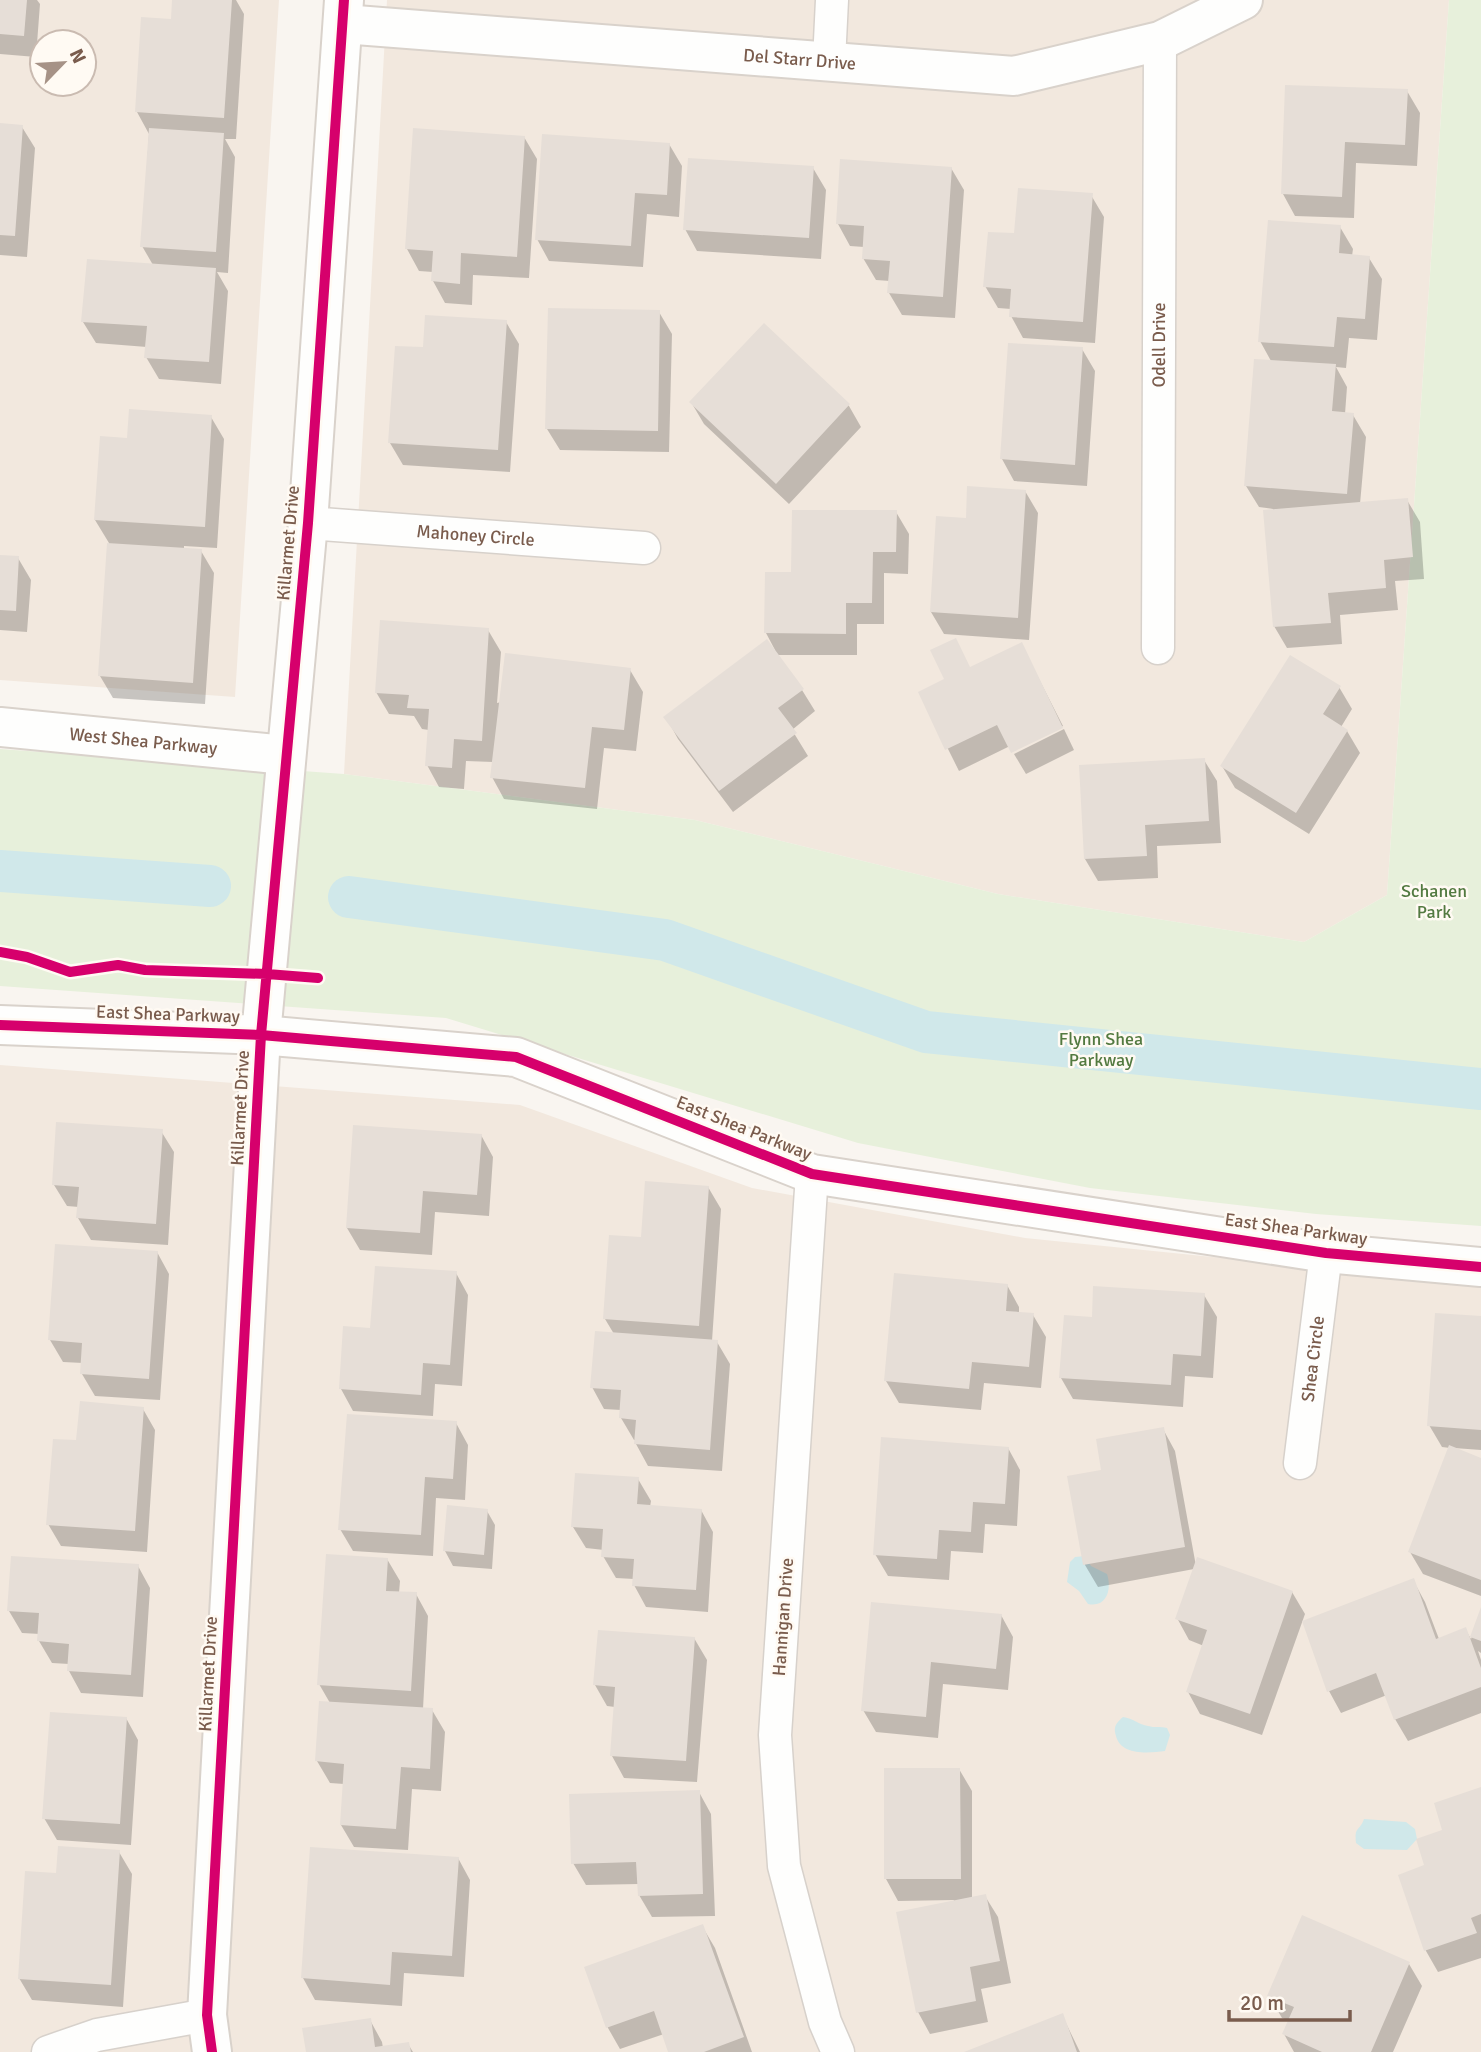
<svg xmlns="http://www.w3.org/2000/svg" width="1481" height="2052" font-family="Signika,sans-serif">
  <rect width="100%" height="100%" fill="#f9f5f0"/>
  <path fill="#f2e8de" fill-rule="evenodd" d="M0,0H279L235,697L0,680ZM42,42H84V84H42Z
    M387,0H1449L1387,895L1304,942L998,894L695,820L344,774Z
    M0,1065L520,1105L752,1188L1025,1238L1481,1284V2052H0Z"/>
  <path fill="#e7f0db" d="M1449,0H1481V1226L1316,1214L1090,1188L858,1143L446,1018L0,986V749L344,774L695,820L998,894L1304,942L1387,895Z"/>
  <path fill="#d0e8ea" d="M1085,1556L1091,1566L1107,1574C1112,1589 1107,1608 1088,1604L1079,1591L1067,1582L1070,1562L1075,1557Z
    M1123,1717C1133,1718 1139,1725 1148,1726C1155,1728 1160,1726 1167,1728L1170,1735L1165,1751C1149,1753 1121,1756 1116,1736C1113,1727 1116,1723 1123,1717Z
    M1364,1819L1406,1822L1415,1829L1417,1839L1407,1850L1364,1849L1356,1843C1354,1826 1360,1831 1364,1819Z"/>
  <path fill="#0003" d="M0,0H37L40,4L36,57L0,54Z
    M174,0H236L244,14L236,139H225L235,157L228,273L217,272L228,291L221,384L159,379L146,357L147,347L96,343L83,322L153,265L142,246L149,134L137,112L172,21Z
    M1287,86L1407,91L1420,113L1417,166L1356,163L1354,218L1295,216L1283,194Z
    M0,125L22,127L35,148L27,257L0,255Z
    M524,137L537,159L529,278L473,275L472,305L445,303L433,281V272L419,271L407,249Z
    M669,144L682,166L679,217L647,214L643,267L549,261L537,239Z
    M813,168L826,190L821,259L697,251L685,229Z
    M951,168L964,190L955,318L902,315L889,293L890,281L876,280L863,258L864,247L850,246L838,224Z
    M1091,195L1104,217L1095,343L1023,338L1011,316V309L998,308L985,286L1016,235Z
    M1340,227L1353,249L1352,256L1369,258L1382,279L1377,340L1349,338L1346,368L1336,367L1347,387L1345,414L1353,415L1366,437L1360,504L1407,500L1420,522L1424,579L1395,581L1398,610L1340,615L1342,644L1287,648L1274,626L1273,509L1259,507L1246,486L1271,361L1260,341Z
    M659,312L672,334L669,452L560,450L547,429Z
    M506,322L519,344L510,472L403,465L390,443L424,349Z
    M764,325L849,406L861,427L789,504L704,424L691,402Z
    M1082,349L1095,371L1087,486L1014,481L1002,459Z
    M211,417L224,439L217,548L184,546V550L201,551L214,573L205,704L113,698L100,676L109,543L95,520L129,440Z
    M1025,491L1038,513L1029,640L944,634L931,612L967,520Z
    M896,512L909,534L908,574L884,573V624H857V655H776L802,690L815,711L792,730L808,756L733,812L678,739L666,717L775,650L766,633L767,574H793Z
    M0,556L18,558L31,580L27,632L0,630Z
    M488,630L501,652L497,703L630,670L643,692L636,751L604,748L597,809L504,799L492,777L493,762L466,761L464,789L439,787L427,765L429,730L422,729L414,716L389,714L376,692Z
    M1021,644L1063,726L1012,751L1010,746L959,771L920,693Z
    M1339,687L1352,709L1341,727L1347,731L1360,753L1309,834L1235,788L1222,766Z
    M1064,729L1074,750L1026,774L1014,754Z
    M1204,760L1217,781L1221,843L1157,846L1158,878L1098,881L1085,859L1080,767Z
    M355,1127L481,1135L493,1157L489,1216L435,1212L432,1255L360,1250L347,1228Z
    M161,1131L174,1152L168,1245L91,1240L78,1218L79,1207L67,1206L54,1185Z
    M708,1187L721,1209L712,1341L717,1342L730,1364L722,1471L648,1466L636,1444V1440H634L621,1418V1410L604,1409L592,1387L614,1334L605,1319L643,1239Z
    M157,1252L169,1274L160,1400L95,1396L82,1374L83,1363L63,1362L50,1340Z
    M456,1273L468,1295L462,1386L435,1384L433,1416L353,1411L341,1389L372,1330Z
    M1007,1285L1019,1307V1314L1033,1315L1046,1337L1041,1388L984,1383L981,1410L899,1403L886,1381Z
    M1204,1295L1217,1317L1213,1378L1185,1376L1183,1407L1073,1399L1061,1378L1093,1319Z
    M1481,1318V1450L1454,1448L1481,1460V1596L1423,1574L1410,1552L1450,1448L1442,1447L1429,1425Z
    M143,1409L155,1430L147,1552L61,1546L48,1524L77,1442Z
    M456,1423L468,1445L465,1500L436,1498L433,1556L353,1551L340,1529Z
    M1163,1429L1175,1451L1196,1566L1292,1592L1305,1614L1262,1735L1200,1714L1188,1692L1204,1646L1189,1640L1177,1618L1194,1569L1098,1587L1085,1565L1069,1477L1103,1471Z
    M1008,1448L1020,1470L1017,1526L985,1524L983,1553L951,1551L949,1580L888,1576L875,1554Z
    M638,1479L651,1501L650,1507L701,1510L713,1532L708,1612L646,1607L634,1585V1579L616,1578L603,1556L604,1550L586,1548L573,1527Z
    M487,1511L495,1525L492,1569L453,1566L445,1551Z
    M387,1559L400,1581L399,1593L416,1594L428,1616L423,1709L432,1710L445,1732L441,1791L412,1789L408,1850L354,1847L341,1825L344,1784L330,1783L317,1761L330,1703L319,1684Z
    M138,1566L150,1588L143,1697L81,1693L69,1671V1664L52,1663L39,1641L40,1634L22,1633L9,1611Z
    M1413,1580L1425,1602L1439,1639L1465,1629L1471,1639L1481,1612V1653L1478,1651L1481,1660V1713L1408,1741L1395,1719L1387,1695L1341,1713L1329,1691Z
    M873,1604L1001,1615L1013,1637L1008,1690L943,1684L938,1738L876,1732L863,1710Z
    M694,1638L707,1660L697,1782L624,1778L612,1756L615,1707L607,1706L595,1685Z
    M126,1718L138,1740L131,1845L57,1840L44,1818Z
    M959,1769L972,1791V1898L985,1896L998,1917L1011,1983L981,1989L988,2022L930,2034L918,2012L954,1900L898,1901L886,1879Z
    M1481,1788V1958L1438,1972L1426,1951L1400,1876L1426,1866L1444,1831Z
    M699,1792L711,1814L715,1916L652,1917L639,1895V1884L586,1885L573,1863Z
    M119,1852L132,1874L123,2007L32,2000L19,1978L58,1875Z
    M458,1858L470,1880L464,1977L404,1973L402,2006L315,2000L303,1978Z
    M702,1926L715,1948L752,2052H670L664,2034L620,2049L608,2028L586,1968Z
    M1409,1964L1422,1986L1393,2052H1294L1284,2034L1290,2021L1282,2018L1269,1996Z
    M1062,2015L1080,2052H968Z
    M370,2020L382,2042L383,2048L408,2044L413,2052H308Z"/>
  <g fill="none" stroke-linecap="round" stroke-linejoin="round">
    <path stroke="#d0e8ea" stroke-width="42" d="M0,871L210,886
      M349,897L665,940L926,1032L1481,1089"/>
  </g>
  <path fill="#e6ded7" d="M0,0H27L24,36L0,34Z
    M172,0H232L224,118L135,112L141,17L171,19Z
    M1285,85L1408,89L1405,145L1345,142L1342,197L1281,194Z
    M0,123L23,125L15,236L0,235Z
    M149,128L224,133L216,252L140,247Z
    M413,128L525,136L517,257L461,253L460,284L431,281L433,251L405,249Z
    M542,134L670,143L667,195L635,193L631,246L535,240Z
    M688,158L814,166L809,238L683,230Z
    M840,159L952,167L943,297L887,293L890,261L862,259L864,226L836,224Z
    M1018,188L1093,193L1083,322L1009,317L1011,289L983,287L988,232L1014,233Z
    M1268,220L1341,225L1339,253L1370,256L1365,319L1337,317L1334,347L1258,342Z
    M87,259L216,268L209,362L144,358L147,326L81,322Z
    M548,308L660,310L658,431L545,429Z
    M425,315L507,320L498,450L388,443L395,346L423,347Z
    M764,323L850,404L776,484L689,402Z
    M1008,343L1083,347L1075,465L1000,459Z
    M1254,359L1336,364L1332,411L1354,413L1347,494L1244,486Z
    M129,409L212,415L205,527L94,520L100,436L127,438Z
    M967,486L1026,490L1018,618L930,612L936,516L966,518Z
    M1408,498L1413,557L1384,560L1386,588L1328,593L1331,623L1273,627L1263,510Z
    M792,510H897L896,552H873L872,603H846V634L764,633L765,572H791Z
    M107,543L202,549L193,683L98,676Z
    M0,555L19,556L16,611L0,610Z
    M380,620L489,628L482,741L454,739L452,768L425,766L429,709L407,708L409,695L375,693Z
    M956,638L970,667L1022,642L1063,728L1011,753L997,725L945,750L918,692L944,679L930,650Z
    M767,639L804,689L778,708L797,733L719,791L663,717Z
    M505,653L631,668L624,730L592,727L585,788L490,778Z
    M1290,655L1341,686L1323,714L1348,730L1296,813L1220,766Z
    M1205,758L1209,821L1145,825L1147,856L1084,859L1079,765Z
    M56,1122L163,1129L156,1224L76,1218L79,1187L52,1185Z
    M353,1125L482,1134L477,1195L423,1191L420,1233L346,1228Z
    M645,1181L709,1186L699,1326L603,1319L609,1235L641,1237Z
    M55,1244L158,1251L149,1379L80,1374L82,1343L48,1340Z
    M375,1266L457,1271L450,1365L423,1363L421,1395L339,1389L343,1326L370,1328Z
    M894,1273L1008,1284L1006,1311L1034,1313L1029,1367L972,1362L969,1389L884,1381Z
    M1093,1286L1205,1293L1201,1356L1173,1354L1171,1385L1059,1378L1064,1315L1092,1317Z
    M1435,1313L1481,1316V1430L1427,1426Z
    M595,1331L718,1340L710,1450L634,1444L636,1420L619,1418L621,1390L590,1388Z
    M80,1401L144,1407L135,1531L46,1525L53,1439L76,1440Z
    M347,1414L457,1421L453,1479L425,1477L421,1535L338,1530Z
    M1164,1427L1185,1547L1083,1565L1067,1476L1101,1470L1096,1439Z
    M881,1437L1009,1447L1005,1504L973,1502L971,1532L939,1530L937,1559L873,1555Z
    M1449,1445L1481,1458V1580L1408,1552Z
    M575,1473L639,1477L637,1504L702,1509L696,1590L632,1586L634,1559L601,1557L603,1529L571,1527Z
    M447,1505L488,1509L484,1555L443,1551Z
    M326,1554L388,1558L386,1591L417,1592L411,1691L317,1685Z
    M11,1556L139,1564L131,1675L67,1671L69,1644L37,1641L39,1613L7,1611Z
    M1197,1557L1293,1591L1250,1714L1186,1692L1207,1630L1175,1619Z
    M1414,1578L1436,1639L1466,1627L1481,1668V1687L1394,1720L1376,1673L1327,1692L1302,1621Z
    M871,1602L1002,1614L996,1669L931,1662L926,1717L861,1711Z
    M1481,1607V1641L1470,1637Z
    M598,1630L695,1637L686,1761L610,1756L615,1687L593,1685Z
    M319,1701L433,1708L430,1769L401,1767L396,1829L340,1825L344,1764L315,1761Z
    M50,1712L127,1717L120,1824L42,1819Z
    M884,1768H960L961,1879H884Z
    M1481,1787V1914L1471,1918L1477,1933L1424,1951L1398,1875L1424,1865L1416,1839L1442,1830L1434,1803Z
    M700,1790L703,1894L638,1896L636,1862L571,1864L569,1794Z
    M58,1846L120,1850L111,1985L18,1979L25,1871L56,1873Z
    M310,1847L459,1857L452,1956L392,1952L390,1985L301,1978Z
    M986,1894L1000,1961L970,1967L976,2001L916,2013L896,1912Z
    M1302,1915L1410,1962L1371,2052H1322L1282,2034L1294,2007L1267,1996Z
    M703,1924L744,2037L704,2052H668L654,2011L606,2028L584,1967Z
    M1063,2013L1077,2052H964Z
    M371,2018L375,2047L409,2042L411,2052H306L302,2028Z"/>
  <g fill="none" stroke-linecap="round" stroke-linejoin="round">
    <defs>
      <g id="street">
        <path d="M829,61L832,0"/>
        <path id="s1" d="M308,523L644,548"/>
        <path id="s2" d="M1158,648L1160,41"/>
        <path d="M812,1174L775,1735L784,1866L825,2022L838,2052"/>
        <path id="s3" d="M1300,1463L1326,1253"/>
        <path d="M48,2052L97,2035L207,2015"/>
      </g>
      <g id="secondary">
        <path id="s4" d="M343,24L1014,76L1160,41L1243,0"/>
        <path id="s5" d="M0,727L285,755"/>
        <path d="M0,1025L261,1035L516,1057L812,1174L1326,1253L1481,1267"/>
        <path d="M212,2052L207,2015L261,1035L308,523L344,0"/>
      </g>
    </defs>
    <use href="#street" stroke="#d7d1cb" stroke-width="35"/>
    <use href="#secondary" stroke="#d9d2cb" stroke-width="42"/>
    <use href="#street" stroke="#fefefd" stroke-width="32"/>
    <use href="#secondary" stroke="#fefefd" stroke-width="38"/>
    <defs>
      <path id="cycleway" d="M0,952L27,957L70,972L118,965L145,970L267,974L318,978
        M0,1025L261,1035L516,1057L812,1174L1326,1253L1481,1267
        M212,2052L207,2015L261,1035L308,523L344,0"/>
    </defs>
    <use href="#cycleway" stroke="#fffaf3" stroke-width="15"/>
    <use href="#cycleway" stroke="#d6006c" stroke-width="10"/>
  </g>
  <g text-anchor="middle" dominant-baseline="central" stroke-width="5" stroke-linejoin="round" paint-order="stroke">
    <g font-size="18" fill="#7a5c4d" stroke="#fffaf3">
      <text stroke="none"><textPath href="#s4" startOffset="458">Del Starr Drive</textPath></text>
      <text stroke="none"><textPath href="#s2" startOffset="303">Odell Drive</textPath></text>
      <text stroke="none"><textPath href="#s1" startOffset="168">Mahoney Circle</textPath></text>
      <text transform="translate(288 543) rotate(-85)">Killarmet Drive</text>
      <text stroke="none"><textPath href="#s5" startOffset="144">West Shea Parkway</textPath></text>
      <text transform="translate(168 1014) rotate(2)">East Shea Parkway</text>
      <text transform="translate(240 1108) rotate(-87)">Killarmet Drive</text>
      <text transform="translate(744 1128) rotate(22)">East Shea Parkway</text>
      <text transform="translate(1296 1229) rotate(8)">East Shea Parkway</text>
      <text stroke="none"><textPath href="#s3" startOffset="105">Shea Circle</textPath></text>
      <text transform="translate(783 1617) rotate(-86)">Hannigan Drive</text>
      <text transform="translate(208 1674) rotate(-87)">Killarmet Drive</text>
    </g>
    <g font-size="18" fill="#537a41" stroke="#fffaf3">
      <text x="1434" y="891">Schanen<tspan x="1434" dy="21">Park</tspan></text>
      <text x="1101" y="1039">Flynn Shea<tspan x="1101" dy="21">Parkway</tspan></text>
    </g>
  </g>
  <g transform="translate(63 63) rotate(65)"><circle r="33" fill="#fffaf3" stroke="#cabbb1" stroke-width="2"/>
  <path d="M0-5L12 26L0 18L-12 26Z" fill="#a69286"/>
  <text y="-10" font-size="19" font-weight="bold" text-anchor="middle" fill="#7a5c4d">N</text>
  </g>
  <path d="M1229 2010v10h121v-10" fill="none" stroke="#7a5c4d" stroke-width="3.5"/>
  <text x="1240" y="2010" font-size="21" fill="#7a5c4d" stroke="#fffaf3" stroke-width="5" paint-order="stroke">20 m</text>
</svg>
